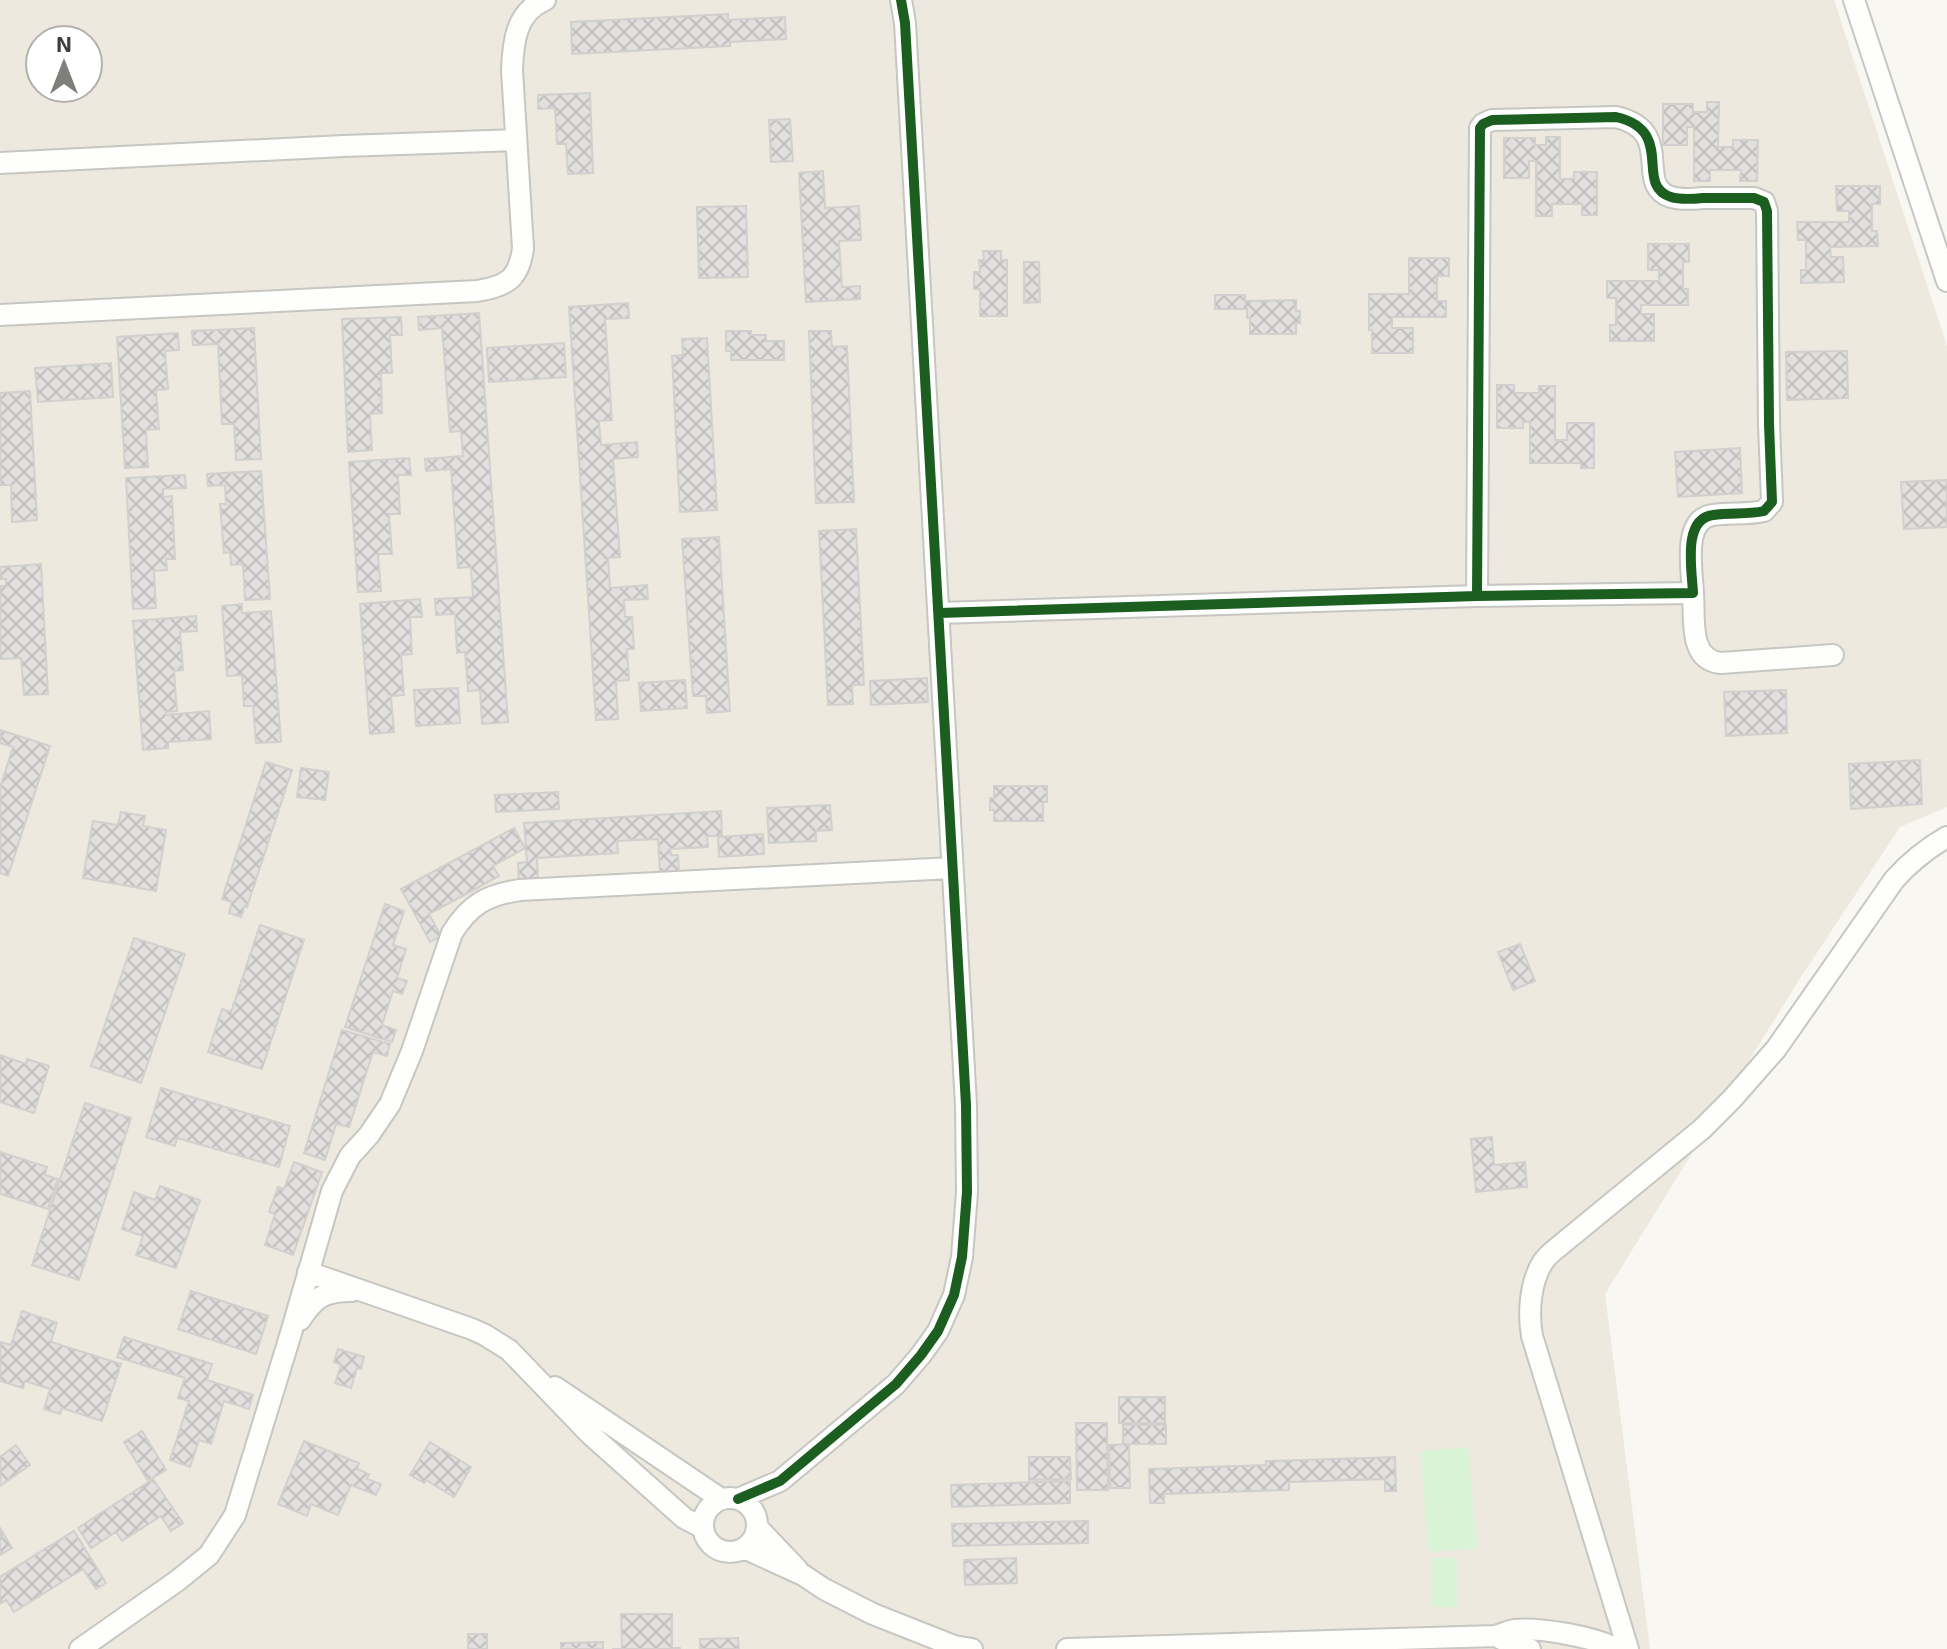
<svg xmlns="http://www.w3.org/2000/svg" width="1947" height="1649" font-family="'Exo 2',sans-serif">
  <defs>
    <pattern id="building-cross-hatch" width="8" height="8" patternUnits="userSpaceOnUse" patternTransform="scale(2)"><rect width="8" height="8" fill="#e1e0df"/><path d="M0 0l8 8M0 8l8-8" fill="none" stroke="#c2c1c0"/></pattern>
  </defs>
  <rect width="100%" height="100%" fill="#f8f7f2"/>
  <path fill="#ede9de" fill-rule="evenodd" d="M0,0H1834L1947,346V807L1900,827L1799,980L1605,1294L1650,1649H0ZM40,40H88V88H40Z"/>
  <path fill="#d8f3d5" d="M1468,1447L1477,1548L1429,1552L1420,1451Z
    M1432,1558H1457V1607H1432Z"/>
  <path fill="url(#building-cross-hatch)" stroke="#d2d0cf" stroke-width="2" d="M728,14V20L785,17L786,39L730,42V46L572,54L571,22Z
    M590,93L593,173L568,174L566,144H557L555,108L538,109V95Z
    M1707,102H1719L1718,147H1733V140H1758L1757,181H1740L1741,170H1710V181H1694V127H1687V145H1663V104H1693V112H1707Z
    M790,119L793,161L771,162L769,120Z
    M1546,137H1560V179H1574V172H1597V215H1582V204H1552V216H1536V161H1529V178H1504V138H1535V145H1546Z
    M823,171L825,208L859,206L861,240L839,241L842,287L860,286V299L806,302L799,173Z
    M1836,186H1880V204H1872V231H1877L1878,246L1830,247L1831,257H1843L1844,282L1801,283V270H1806V240H1798L1797,222H1849V211H1837Z
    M746,206L748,277L699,278L697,207Z
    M1648,244H1689V262H1683V289H1688V305H1641V314H1654V341H1610V325H1616V298H1607V281H1659V270H1648Z
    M983,251H1001V260H1007V316H980V289H974V272H980L979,260H984Z
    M1409,258H1449V276H1437V301H1446V317H1392V328H1413V353H1372V330H1369V294H1409Z
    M1024,262H1039L1040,302L1024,303Z
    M1215,295H1245V301L1296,300V311H1300V323H1296V334H1250V318H1247V309H1215Z
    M628,303L629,318L605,319L612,420L599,421L601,445L637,442L638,457L613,459L620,557L608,558L610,588L647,585L648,599L624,600L625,617H632L634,649H627L629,680L616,681L618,719L596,720L569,307Z
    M479,313L508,722L482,724L480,690L468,691L465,652L457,653L455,614L436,615L435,599L473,597L471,567L458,568L451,469L426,471L425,459L463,456L461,431L450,432L442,328L419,330L418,317Z
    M401,317L402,335H390L392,373H381L382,413L370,414L372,450L348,452L342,319Z
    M254,328L261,459L236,460L234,424H222L218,344L193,345L192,331Z
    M726,331H751V335H766V341H784V360H731V351H726Z
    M809,331H831L832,347L847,346L854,502L816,503Z
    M178,333L179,350L165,351L168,389L156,390L159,429L146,430L148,467L125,468L117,337Z
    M707,338L717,510L680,512L672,356L683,355L682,339Z
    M564,343L566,377L489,382L487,348Z
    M1847,351L1848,398L1787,400L1786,352Z
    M111,363L113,397L38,402L35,368Z
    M1497,385H1514V393H1539V386H1555V440H1567V423H1594V468H1581V463H1530V422H1523V428H1497Z
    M30,391L37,520L12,522L11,485H0V393Z
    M1740,448L1742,493L1678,497L1675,452Z
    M409,458L411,475H398L400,514H389L392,554H378L381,591L358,592L349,462Z
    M261,471L270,599L245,600L243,564L231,565L230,552L224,553L220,504H226L225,485L208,486L207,474Z
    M185,475L186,488L163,489V497L172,496L175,559H166L167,570L154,571L156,608L133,609L126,478Z
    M1947,480V527L1904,529L1901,482Z
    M856,529L864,685H852L853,704L828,705L819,531Z
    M719,537L730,711L707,713L706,696H693L682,539Z
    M41,564L48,694L24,695L21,658L0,659V586H6V579H0V567Z
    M420,599L422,617H410L412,654L401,655L404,695L391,696L394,732L370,734L360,604Z
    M242,604V613L271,611L281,742L256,743L253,706H244L242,675L227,676L222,606Z
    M196,616L197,631L180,632L183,670L174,671L177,711L166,712V715L209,711L211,739L168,742V748L143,750L133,621Z
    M927,678L928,702L871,705L870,681Z
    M685,680L687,708L641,711L639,683Z
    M458,688L460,723L416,726L414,690Z
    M1786,690L1787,733L1726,736L1724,692Z
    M0,730L50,746L8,876L0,873V788L13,747L0,743Z
    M1920,760L1922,804L1851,809L1849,764Z
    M266,762L292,770L247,907L245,906L241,917L229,913L232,902L222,899Z
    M301,768L329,772L325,800L297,797Z
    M994,786H1047V802H1043V821H994V810H990V798H994Z
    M558,792L559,809L496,812L495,795Z
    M830,805L832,830L816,831V841L769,843L767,808Z
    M721,811L722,836H707L708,847L670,849L671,855H678L679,873L660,874L658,839L617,841L618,853L537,858L538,883L519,885L518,863L527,862L524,823Z
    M121,812L145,816L143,826L166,830L156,891L83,878L93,821L118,825Z
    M514,828L525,848L493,866L499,876L429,914L441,936L430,942L401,889Z
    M763,834L764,854L719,857L718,837Z
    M385,904L404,911L393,945L406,949L397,978L407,981L402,994L393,991L382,1025L396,1030L392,1042L345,1027Z
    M260,925L304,940L262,1069L208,1052L222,1009L231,1012Z
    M134,938L185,954L141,1083L91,1066Z
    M1520,944L1535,981L1513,990L1498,952Z
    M342,1030L390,1044L387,1056L373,1052L349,1127L336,1124L325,1160L304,1153Z
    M0,1055L26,1064L27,1059L49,1066L34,1113L0,1102Z
    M161,1088L290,1126L279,1167L177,1138L175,1146L146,1137Z
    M85,1103L131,1118L79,1280L32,1265Z
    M1492,1137L1494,1165L1525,1162L1527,1187L1476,1192L1471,1139Z
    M0,1152L47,1167L45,1175L58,1179L48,1209L0,1194Z
    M294,1162L322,1172L293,1255L265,1245L275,1214L269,1212L278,1187L284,1189Z
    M160,1186L200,1200L176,1268L136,1255L143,1236L122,1229L134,1192L155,1200Z
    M191,1291L268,1316L256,1354L178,1329Z
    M22,1311L57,1323L51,1342L121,1364L102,1421L62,1408L60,1414L44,1409L50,1389L25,1381L23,1388L0,1381V1342L11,1345Z
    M124,1337L212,1364L207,1380L253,1395L249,1409L224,1401L211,1444L199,1440L190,1467L170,1460L189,1401L178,1398L185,1378L117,1357Z
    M338,1349L364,1357L361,1369L357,1368L351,1388L335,1383L341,1365L334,1362Z
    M1119,1397H1165V1423H1119Z
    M1076,1423H1107L1108,1490H1077Z
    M1123,1425H1166V1444H1123Z
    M142,1431L166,1470L148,1481L124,1442Z
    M304,1441L359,1463L357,1469L369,1474L367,1479L381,1484L376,1495L351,1485L338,1515L311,1504L307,1516L278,1504Z
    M430,1442L471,1467L454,1497L426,1480L424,1483L410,1475Z
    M1129,1444L1130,1488H1110L1109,1445Z
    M16,1445L30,1465L0,1486V1457Z
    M1029,1457H1070L1071,1479L1029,1480Z
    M1395,1457L1396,1491H1385V1479L1289,1482V1490L1164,1494V1503H1150L1149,1469L1266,1465V1461Z
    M153,1479L183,1523L171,1531L161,1516L122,1541L116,1532L91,1548L78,1528Z
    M1070,1481V1503L952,1507L951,1485Z
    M1088,1521V1543L953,1546L952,1524Z
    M0,1528L12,1548L0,1555Z
    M74,1531L106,1583L96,1589L83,1569L14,1612L6,1600L0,1604V1577Z
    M1016,1558L1017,1583L965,1585L964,1560Z
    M621,1614H672V1648H680V1649H612H622Z
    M468,1634H487V1649H468Z
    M738,1638L739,1649H700V1639Z
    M603,1642V1649H561V1643Z"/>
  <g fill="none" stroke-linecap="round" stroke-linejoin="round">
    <defs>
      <path id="street" d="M1854,0L1947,281
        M0,163L344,146L516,140
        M0,315L477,291C507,286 519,279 523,248L512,70C513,42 516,12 545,0
        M1693,593C1695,618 1688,660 1721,663L1833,655
        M939,613L1477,596L1693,593C1692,570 1682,519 1713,515C1730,512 1747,515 1764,511L1772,502L1769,424L1767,211L1764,202L1754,198C1737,198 1720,198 1703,198C1693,199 1681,200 1671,197C1633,185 1677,131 1616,117L1492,120L1483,124L1480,128L1477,596
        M308,1272L472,1329L485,1335L509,1350L590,1434L684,1518L703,1528
        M300,1320C315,1297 324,1291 352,1291
        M555,1387L721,1499
        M703 1525a27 27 0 1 1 54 0a27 27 0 1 1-54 0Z
        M738,1499L780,1481L896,1384L921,1355L938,1331L954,1295L962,1257L967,1192L966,1105L905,23L901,0
        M757,1527L797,1569
        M744,1548L803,1575L824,1589L873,1614L954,1646L972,1649
        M1496,1636L1509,1643L1530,1649
        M80,1649L177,1581L209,1555L235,1515L291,1333L332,1191L350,1156L369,1135L390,1104L412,1051L452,933C470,904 487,895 520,890L952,868
        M1067,1649L1496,1636C1502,1634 1508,1631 1515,1630C1538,1627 1596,1637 1616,1649
        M1628,1649L1532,1336C1528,1313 1530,1282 1543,1262C1546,1257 1552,1252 1557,1248L1702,1129L1732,1099L1776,1049L1894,880C1910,862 1926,849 1947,837"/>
    </defs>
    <use href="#street" stroke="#c6c6c2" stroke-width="24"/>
    <use href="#street" stroke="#fefefd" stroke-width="20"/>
    <defs>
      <path id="cycleway" d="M939,613L1477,596L1693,593C1692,570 1682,519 1713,515C1730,512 1747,515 1764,511L1772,502L1769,424L1767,211L1764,202L1754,198C1737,198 1720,198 1703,198C1693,199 1681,200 1671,197C1633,185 1677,131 1616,117L1492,120L1483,124L1480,128L1477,596
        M738,1499L780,1481L896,1384L921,1355L938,1331L954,1295L962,1257L967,1192L966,1105L905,23L901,0"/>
    </defs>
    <use href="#cycleway" stroke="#fff" stroke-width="15"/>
    <use href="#cycleway" stroke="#1b5e20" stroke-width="10"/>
  </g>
  <g transform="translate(64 64)"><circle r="38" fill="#ffffff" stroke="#b2b1b0" stroke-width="2"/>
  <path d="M0-6L14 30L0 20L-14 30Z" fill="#7f7e7a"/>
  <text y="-12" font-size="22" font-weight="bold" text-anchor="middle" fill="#3e3d39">N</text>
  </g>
</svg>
